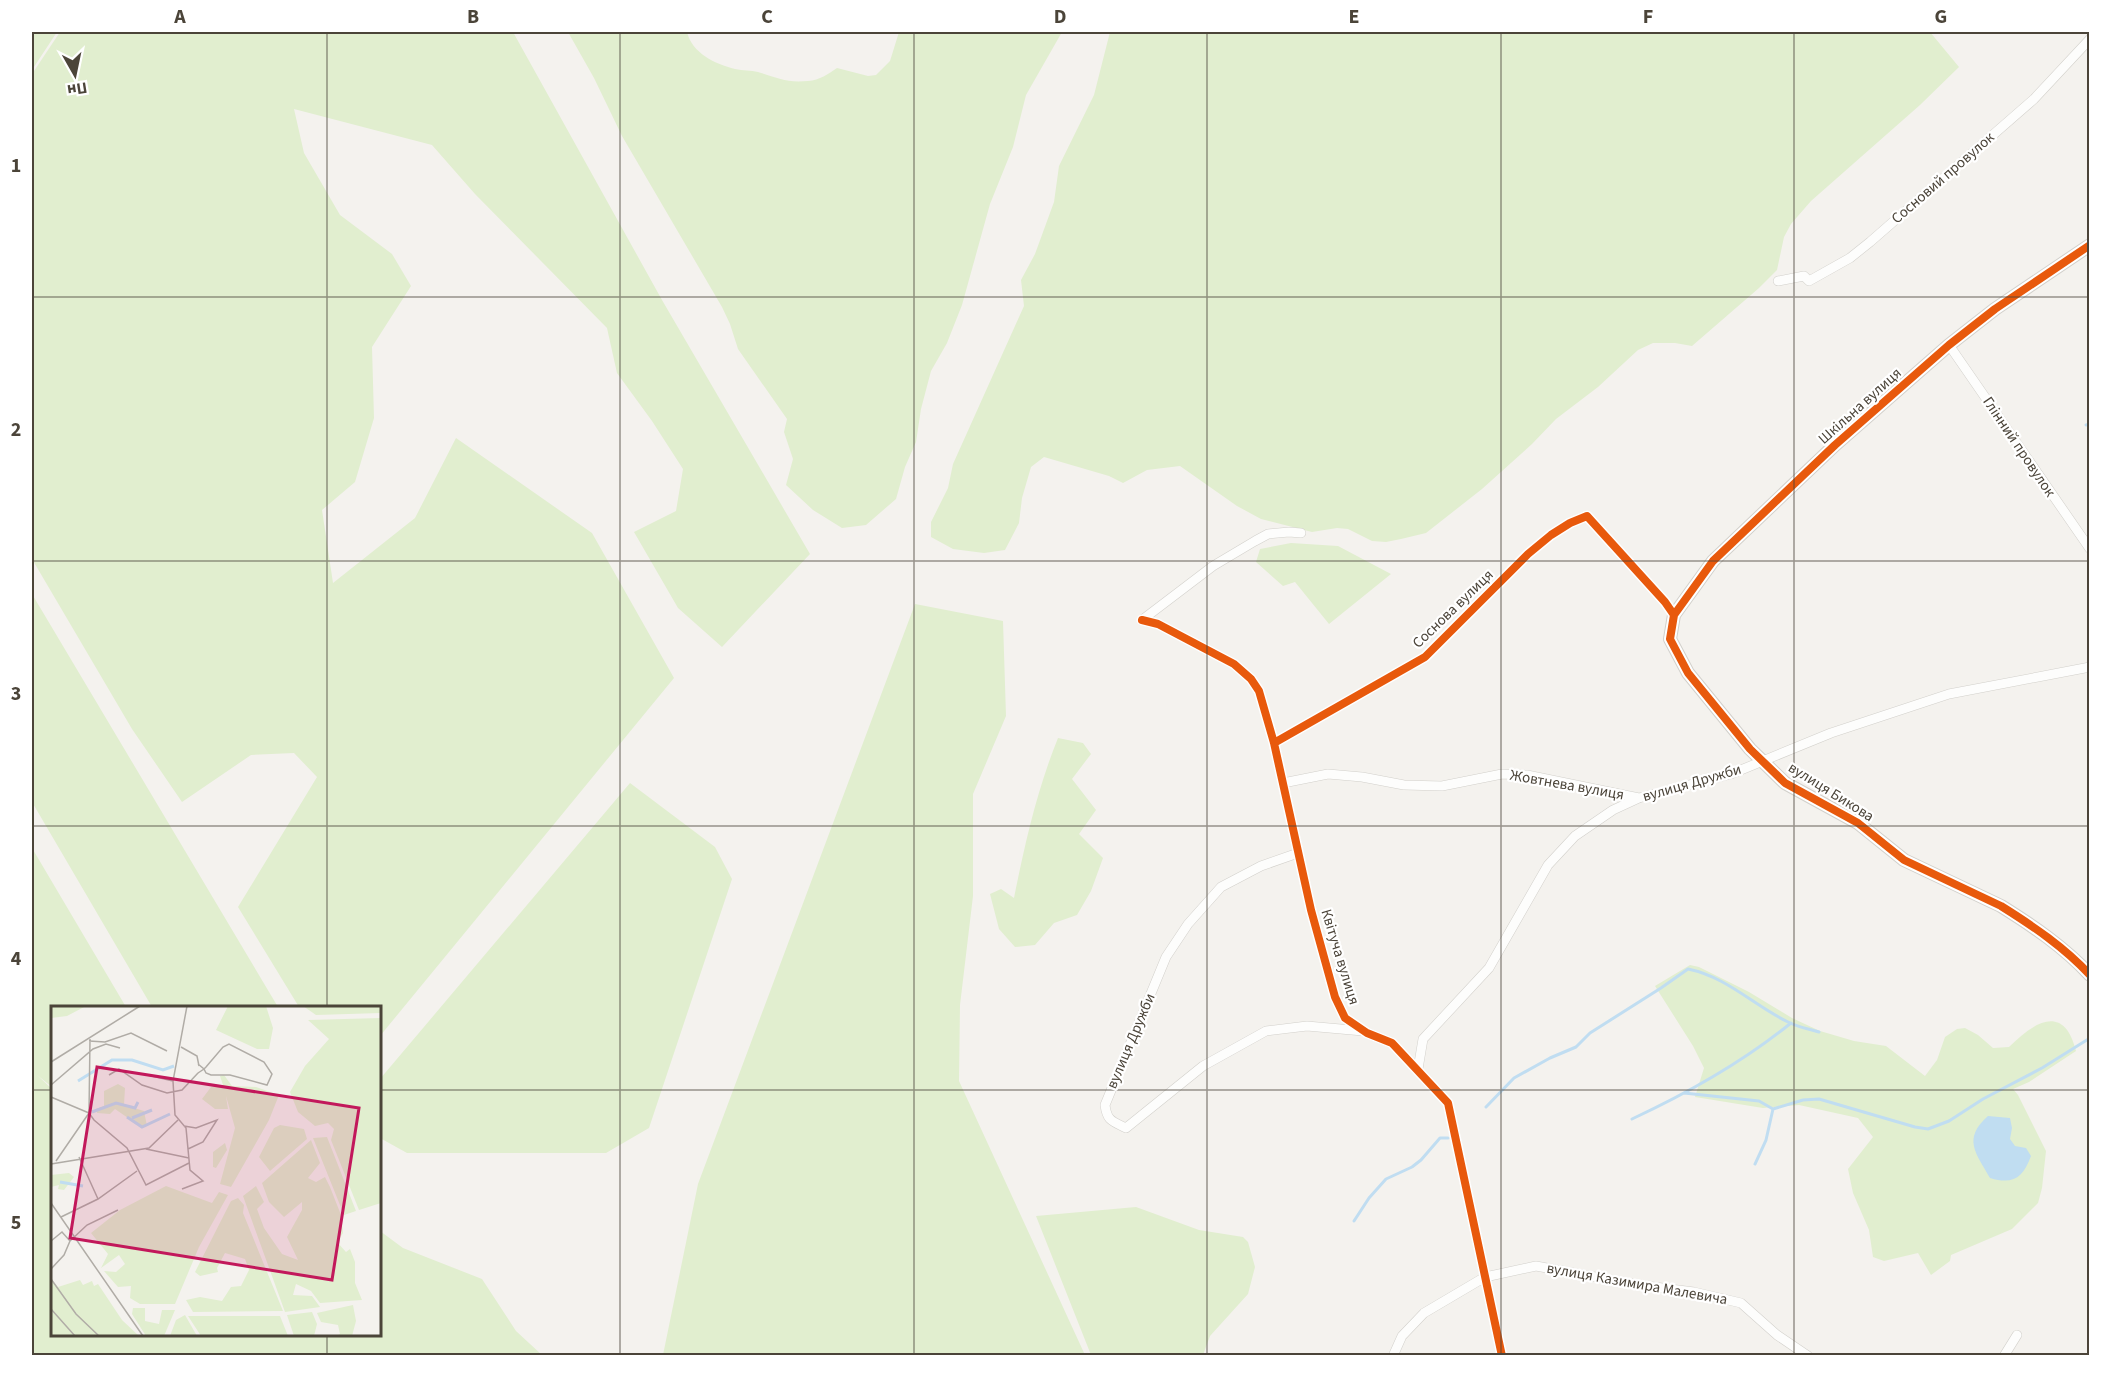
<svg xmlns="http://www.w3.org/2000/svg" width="2121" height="1387" font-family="'Source Sans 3',sans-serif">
  <rect width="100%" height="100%" fill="#f4f2ee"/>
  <path fill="#e1eecf" d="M32,32H57L32,70Z
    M60,32H513L662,300L810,554L722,647L678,608L634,532L676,511L683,469L652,421L617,373L607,328L475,194L432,145L294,109L304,153L340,215L392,254L411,286L372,347L374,418L355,482L322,510L333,583L415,518L456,438L592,533L674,678L380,1036V1008L299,1007L238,907L317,777L294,753L251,755L182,802L132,729L32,559V74Z
    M568,32H687C692,53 715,64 735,69C743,71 751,70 758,72C779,78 785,83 808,81C820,80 828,74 837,68L868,76L876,75L890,61L899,32H1062L1026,95L1013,147L990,204L962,305L947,343L931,371L921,409L916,442L905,467L896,499L866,525L842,528L813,510L786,485L793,459L784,432L787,419L738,349L730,324L722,307L622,136L594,78Z
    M1110,32H1930L1959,67L1920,105L1811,201L1791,224L1784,237L1777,270L1759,288L1692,346L1675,343H1653L1638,350L1598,387L1556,419L1532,444L1482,489L1426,533L1401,539L1386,542L1372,541L1348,529L1337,528L1312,532L1261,519L1237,506L1180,466L1147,470L1123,483L1109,476L1044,457L1031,467L1022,498L1019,523L1005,550L984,553L953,549L931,537V522L948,488L953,464L1024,306L1021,280L1035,254L1054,202L1059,166L1094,95Z
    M1291,543L1338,546L1391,574L1329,624L1295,582L1283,586L1256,562L1260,549Z
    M32,594L278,1007H152L32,802Z
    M915,604L1003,621L1006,716L973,794V896L960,1005L959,1081L1085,1355H663L698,1184Z
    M1058,738L1083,743L1091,754L1072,779L1096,810L1079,834L1103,858L1091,891L1077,915L1054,923L1035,945L1015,947L999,929L990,894L1001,889L1014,898C1025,843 1037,790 1058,738Z
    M630,783L715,847L732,879L649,1128L606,1153H407L380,1138V1079Z
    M32,848L126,1007L52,1008V1087L37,1075L52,1089V1334H380V1231L403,1248L482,1279L516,1331L542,1355H32Z
    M1690,965L1699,967L1749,992L1792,1018L1820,1031L1854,1041L1886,1046L1925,1076L1937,1060L1945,1037L1957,1029L1965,1028L1978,1035L1993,1048L2009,1047C2034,1022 2064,1003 2076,1051L2029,1082L2013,1089L2018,1095L2046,1151L2042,1188L2038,1203L2012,1229L1951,1255L1950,1261L1931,1275L1918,1253L1884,1261L1873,1257L1869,1230L1853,1193L1848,1169L1873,1137L1858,1118L1799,1105L1763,1108L1695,1097L1704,1068L1693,1046L1655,986Z
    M1136,1207L1199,1230L1243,1237L1248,1242L1255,1267L1248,1294L1210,1336L1203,1355H1091L1036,1216Z"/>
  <path fill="#c0ddf1" d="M1988,1116L2010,1118L2012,1128L2010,1139L2015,1146L2026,1148L2031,1156C2023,1178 2013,1185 1990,1178C1976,1153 1962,1139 1988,1116Z"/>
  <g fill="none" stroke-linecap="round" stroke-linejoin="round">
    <path stroke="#c0ddf1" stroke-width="3" d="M2086,425L2090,424
      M1684,1093L1759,1101L1773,1109
      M1486,1107L1514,1078L1550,1058L1576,1047L1590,1033L1661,988L1688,969C1727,977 1753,1005 1788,1022C1797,1027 1809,1029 1819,1032
      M1632,1119C1688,1093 1743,1062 1791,1023
      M1755,1164L1766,1140L1773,1109L1803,1100L1819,1099L1915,1127L1928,1129L1949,1121L1983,1099L2042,1068L2090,1038
      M1354,1221L1369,1198L1386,1179L1412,1167L1421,1160L1440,1138H1448"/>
    <defs>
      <path id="minor" d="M1778,281L1804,276L1809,281L1850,258L1870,242L2034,99L2090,39
        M1949,345L2090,549
        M1142,620L1158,624L1234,664L1251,679L1259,691L1274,743L1311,910L1335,997L1345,1018L1367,1033L1392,1043L1448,1103L1502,1356
        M1142,620L1213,566L1255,541L1268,534L1289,532L1301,533
        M1274,743L1425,657L1528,554L1551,535L1570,523L1587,516L1665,602L1674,615
        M1283,783L1328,774L1362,777L1404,785L1442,786L1502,774L1527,775L1639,798
        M1298,853L1261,866L1221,887L1188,924L1166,957L1105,1105C1107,1121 1112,1121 1126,1128L1203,1066L1266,1031L1307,1026L1363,1031
        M1418,1069L1423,1039L1489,968L1548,865L1575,836L1613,810L1639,798L1731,774L1831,733L1949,694L2090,667
        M1393,1356L1402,1336L1424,1313L1485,1277L1536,1266L1639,1285L1694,1292L1741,1303L1777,1335L1808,1356
        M2004,1356L2017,1335"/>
      <path id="tertiary" d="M2090,245L1995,309L1949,345L1835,445L1713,561L1674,615L1670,639L1688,673L1750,749L1785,783L1858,823L1904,860L2001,906C2033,926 2064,947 2090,975"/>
    </defs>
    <use href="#minor" stroke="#d2d0cb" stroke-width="10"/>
    <use href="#tertiary" stroke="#d2d0cb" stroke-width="14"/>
    <use href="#minor" stroke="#fdfdfc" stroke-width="9"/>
    <use href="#tertiary" stroke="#fdfdfc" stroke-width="12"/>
    <defs>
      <path id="cycleway" d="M1674,615L1713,561L1835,445L1949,345L1995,309L2090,245
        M1142,620L1158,624L1234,664L1251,679L1259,691L1274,743L1311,910L1335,997L1345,1018L1367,1033L1392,1043L1448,1103L1502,1356
        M1274,743L1425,657L1528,554L1551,535L1570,523L1587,516L1665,602L1674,615L1670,639L1688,673L1750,749L1785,783L1858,823L1904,860L2001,906C2033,926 2064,947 2090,975"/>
    </defs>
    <use href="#cycleway" stroke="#fff" stroke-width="11"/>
    <use href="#cycleway" stroke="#e8590c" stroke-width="8"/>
  </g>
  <path fill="none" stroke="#4b4439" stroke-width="1.5" stroke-opacity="0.55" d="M327,32V1008M620,32V1356M914,32V1356M1207,32V1356M1501,32V1356M1794,32V1356M32,297H2090M32,561H2090M32,826H2090M32,1090H52M380,1090H2090M327,1334V1356"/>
  <g text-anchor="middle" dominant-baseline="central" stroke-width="4.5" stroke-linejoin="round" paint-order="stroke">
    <g font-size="15" fill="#4b4439" stroke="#fff">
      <text transform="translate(1943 178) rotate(-41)">Сосновий провулок</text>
      <text transform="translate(1860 406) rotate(-42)">Шкільна вулиця</text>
      <text transform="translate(2019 447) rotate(56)">Глінний провулок</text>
      <text transform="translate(1453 609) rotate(-44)">Соснова вулиця</text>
      <text transform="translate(1692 783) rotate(-16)">вулиця Дружби</text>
      <text transform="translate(1567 785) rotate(10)">Жовтнева вулиця</text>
      <text transform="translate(1831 792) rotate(32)">вулиця Бикова</text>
      <text transform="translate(1340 957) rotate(73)">Квітуча вулиця</text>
      <text transform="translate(1131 1041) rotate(-67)">вулиця Дружби</text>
      <text transform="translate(1637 1284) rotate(10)">вулиця Казимира Малевича</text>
    </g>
  </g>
  <g transform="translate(51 1006)">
    <rect width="330" height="330" fill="#f4f2ee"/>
    <path d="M0,0H35L16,10L0,12ZM177,0H215L222,22L218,43H206L165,24ZM252,0H325L330,1V7L265,9ZM330,12V197L308,204L280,134L283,123L277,117L264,120L247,106L239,86L254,60L278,33L257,14ZM173,69L181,80L205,81L228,89L218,114L180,181L169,178L184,122L175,90L177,103H164L151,93L160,81L172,79L169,70ZM67,78L74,82L73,99L93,105L96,120L90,121L64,103L59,108L46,107L45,103L53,100V85ZM229,119L253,123L256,133L219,165L208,151L223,122ZM276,131L305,205L293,209L262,132ZM260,134L269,157L257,172L265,176L274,171L279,181L290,209L292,227L286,236L295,246L299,243L304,256V277L311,294L269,297L260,285L245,278L242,289L261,290L269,301L234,306L192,190L205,180L213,196L206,203L213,222L231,248L247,254L236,231L251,204V196L233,211L218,196L211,177ZM174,137L176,144L165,162L162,161V146ZM18,167L23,171L13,184L7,183L8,179L0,181V169ZM115,180L161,197L168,186L177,189L148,241L124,298H89L79,292L80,280L67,281L53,265L65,266L74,258L68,249L50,262L57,248L40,227L69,204ZM187,192L193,199L192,207L232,305L142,306L135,294L149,291L171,295L180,281L190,280L198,264L194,253L174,247L166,262L167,266L149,270L144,266L180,195ZM0,273L7,281L29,274L32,279L41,275L43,280L47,278L71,314L88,330H0ZM302,299L305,315L301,330H285L289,328L287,319L270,316L266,307ZM82,302H94V315L108,318L111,304H124L113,330H95L81,308ZM261,306L266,318L263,330H243L236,309ZM134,309L146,330H119L125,314ZM137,310H229L237,330H150Z" fill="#e1eecf"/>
    <path fill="none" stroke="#c0ddf1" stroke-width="3" d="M27,75L61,54H81L112,64L123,60M41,106L65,97L84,102L87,96M76,111L91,121L119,108M81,112L101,104M9,176L32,180"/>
    <path fill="none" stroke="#b0aca6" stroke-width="1.5" d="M39,33L38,107L43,114L76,142L95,179L138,157M38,35L54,36L80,27L116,45M130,41L146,50L148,60M0,56L89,0M147,58L153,63L155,67L160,69H179L216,79L221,68L213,56L178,38L172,41L155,61L153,63L147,67M92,68L122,75M58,69L68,63L91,79L116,87L131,84L147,67M0,79L42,43L55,38L69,42M0,91L38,107M133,120L145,122L166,114L152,136L137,143M95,143L138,152M28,151L47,193M5,155L38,107M0,158L98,142L127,114M131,183L152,175L139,164L135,122L124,109L122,75L136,0M0,197L92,330M10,211L47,193L86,165M0,235L11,226L19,235L36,219L67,204M0,263L13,249L19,235M0,273L25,308L48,330M0,303L24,330"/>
    <path fill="#c2185b" fill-opacity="0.15" stroke="#c2185b" stroke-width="3" d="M46,61L308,102L281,274L19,232Z"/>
    <rect width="330" height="330" fill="none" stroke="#4b4439" stroke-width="3"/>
  </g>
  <rect width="2121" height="1387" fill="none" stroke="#ffffff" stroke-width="66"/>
  <g transform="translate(75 75) rotate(171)" stroke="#ffffff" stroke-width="4.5" paint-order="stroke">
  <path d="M0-4.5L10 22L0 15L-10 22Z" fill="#4b4439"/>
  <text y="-9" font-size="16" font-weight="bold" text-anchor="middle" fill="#4b4439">Пн</text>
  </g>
  <rect x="33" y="33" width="2055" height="1321" fill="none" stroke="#4b4439" stroke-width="2"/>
  <g font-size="20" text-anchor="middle" font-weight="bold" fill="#4b4439">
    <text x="180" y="23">A</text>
    <text x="473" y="23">B</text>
    <text x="767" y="23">C</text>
    <text x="1060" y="23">D</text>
    <text x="1354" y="23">E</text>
    <text x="1648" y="23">F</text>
    <text x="1941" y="23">G</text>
    <text x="16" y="172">1</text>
    <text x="16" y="436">2</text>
    <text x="16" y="700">3</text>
    <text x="16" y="965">4</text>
    <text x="16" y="1229">5</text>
  </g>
</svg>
